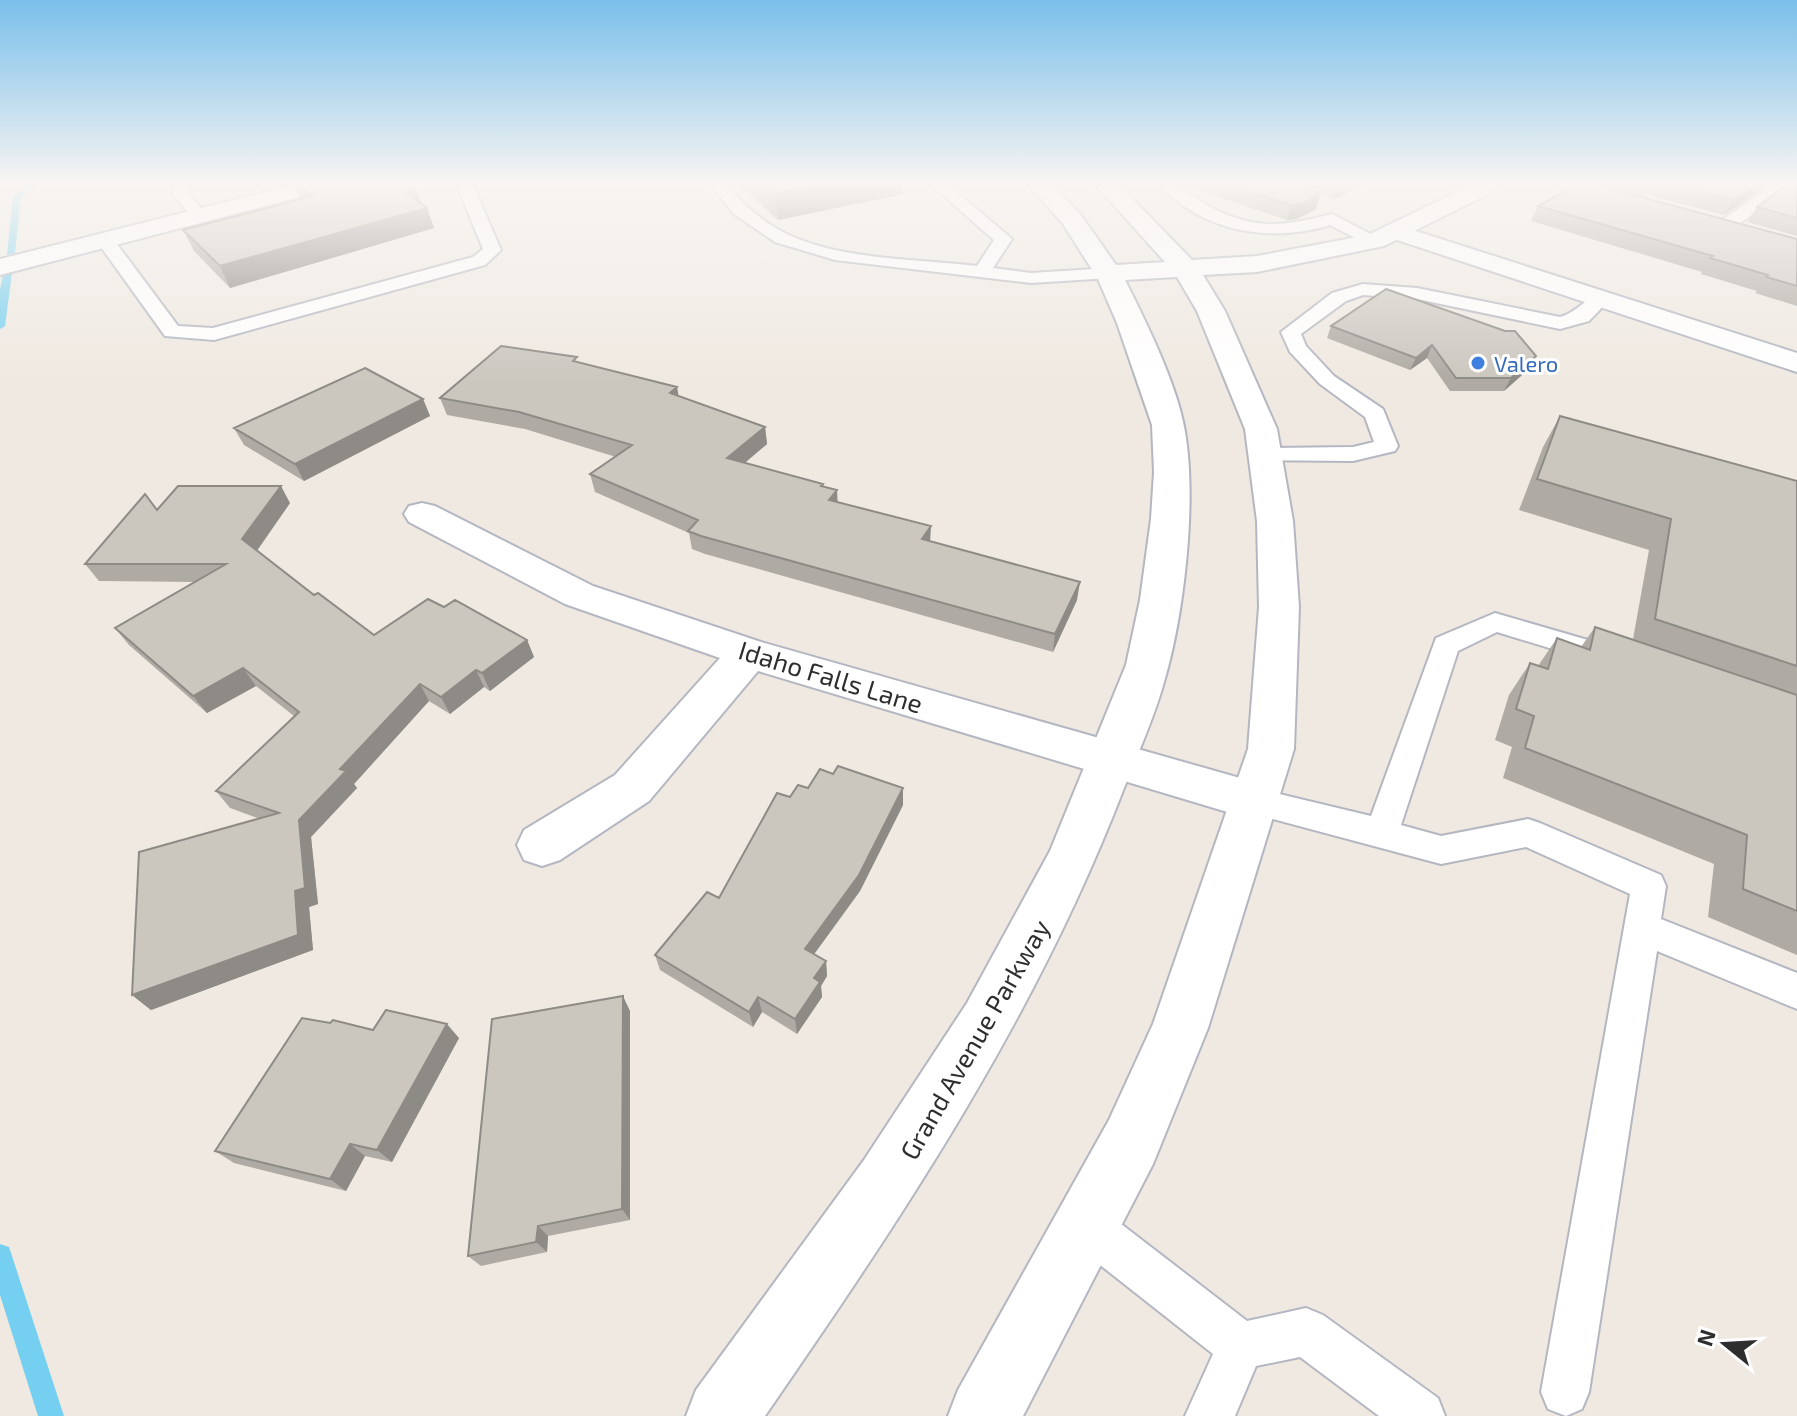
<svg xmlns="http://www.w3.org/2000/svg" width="1797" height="1416" font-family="'Exo 2',sans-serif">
  <rect width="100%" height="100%" fill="#efe9e1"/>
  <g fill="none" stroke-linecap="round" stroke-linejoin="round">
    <path fill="#75cff0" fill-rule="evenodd" d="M28,183H37L21,198L15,253L7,255L13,197Z
      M4,271L12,273L5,326L0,329V289Z
      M0,1244L9,1247L12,1256L64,1416H38L0,1295Z"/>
    <defs>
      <path id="lane" d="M174,183H190L189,193L207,216L205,219H193L173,194Z
        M456,183H472L501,250L485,265L214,340L165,336L96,240L99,236H111L178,326L213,328L473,257L483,249Z
        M709,183H725C742,204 762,222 787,234C840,260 918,259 977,266L994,240L929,183H946L1012,239L993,268L1031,273L1110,268L1119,273L1110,278L1031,283L835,260L775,242L734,214Z
        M1159,183C1180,182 1191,196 1209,206C1254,231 1285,226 1332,214L1384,241L1381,245H1369L1330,225C1272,243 1201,233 1159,183Z
        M1776,183H1794L1731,230H1719L1717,226L1719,222Z
        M1363,284L1417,288L1560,317C1578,312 1585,298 1601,293L1610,299L1589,321L1560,329L1417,299L1363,295L1346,301L1301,334L1306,346L1334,376L1383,409L1398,446L1395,451L1353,461L1257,460L1253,455L1257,450L1265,448L1353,447L1374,442L1365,417L1320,384L1290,352L1281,332L1332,293Z
        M1495,613L1605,645L1609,652L1605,659L1595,662L1497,632L1458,651L1401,825L1441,836L1528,819L1540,823L1661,875L1666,886L1661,919L1797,973V1009L1657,951L1589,1392L1582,1409L1566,1416L1548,1409L1541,1392L1630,894L1526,847L1441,864L1254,814L1242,810L1238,801L1242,792L1254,788L1371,816L1436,638Z
        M1087,1204L1103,1210L1247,1321L1306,1308L1323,1315L1438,1398L1445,1416H1379L1300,1357L1256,1366L1235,1416H1185L1213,1354L1071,1242L1065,1226L1071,1210Z"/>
      <path id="street" d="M1557,183H1593L1643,196L1647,201L1643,206L1635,208L1560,188Z
        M1397,225L1797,353V372L1388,237L1385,232L1388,227Z
        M422,503L435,506L593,586L761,642L1254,782L1271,787L1278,801L1271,815L1254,820L758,671L649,801L560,860L542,866L524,860L517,845L524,830L615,775L720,658L565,604L409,522L404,514L409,506Z"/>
      <path id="secondary" d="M301,183H338L335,188L0,275V259Z
        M1027,183H1051L1080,214L1116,265L1165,262L1094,183H1117L1192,260L1257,256L1368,235L1475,183H1503L1500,188L1384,246L1257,272L1203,275L1225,311L1277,429L1293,521L1299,607L1294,749L1208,1028L1153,1164L1023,1416H948L958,1390L1109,1120L1153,1024L1248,749L1259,607L1257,521L1245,429L1197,311L1177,277L1125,280C1147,324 1180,390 1186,438C1196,507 1184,615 1164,682C1154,718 1138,753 1124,788C1035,1019 905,1213 765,1416H686L696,1390L864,1160L967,1003L1050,851L1126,665L1140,600L1151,519L1154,472L1152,425L1117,323L1098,279L1063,224Z"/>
    </defs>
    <use href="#lane" stroke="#b4b7c1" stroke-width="4"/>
    <use href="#street" stroke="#b4b7c1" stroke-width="4"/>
    <use href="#secondary" stroke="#b4b7c1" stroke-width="4"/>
    <use href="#lane" fill="#fff" fill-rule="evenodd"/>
    <use href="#street" fill="#fff" fill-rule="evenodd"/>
    <use href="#secondary" fill="#fff" fill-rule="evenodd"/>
  </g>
  <path fill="#afaba4" d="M294,183H406L421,204L434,228L230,288L194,251L183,230L301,199Z
    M737,183H903V194L778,220Z
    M1186,183H1366L1335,199L1304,188L1320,194L1316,209L1297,219L1287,220L1185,186Z
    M1603,183H1771L1724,215Z
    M1797,183V236L1747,222L1757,207Z
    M1538,206L1797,239V306L1755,293L1757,291L1701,274L1702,272L1531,221Z
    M1331,326L1536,356L1530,368L1504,391H1450L1427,358L1410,370L1327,338Z
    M578,363L677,387L678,396L765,427L767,444L745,463L823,484L824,487L837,490V502L930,542L1077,600L1053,652L705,554L692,549L689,533L595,492L590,474L616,457L525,429L447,415L440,398Z
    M423,399L430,416L304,481L244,445L234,428Z
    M1560,416L1797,481V955L1708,917L1714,864L1503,778L1512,747L1495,740L1509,695L1530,663L1538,666L1557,638L1581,647L1595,627L1633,639L1649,550L1519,510L1543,447Z
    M290,503L257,551L314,595L374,635L444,607L527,640L534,657L490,691L484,687L450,714L429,701L354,784L357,788L311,837L318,904L309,907L313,950L151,1010L132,995L260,819L230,808L216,791L294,716L256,686L207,713L129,645L115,628L196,582L99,581L85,564L157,510Z
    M833,774L903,805L860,891L814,954L826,961L827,976L821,986L822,997L797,1034L762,1012L753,1027L660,970L655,955L719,898L790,797Z
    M630,1011V1220L548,1236L547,1252L481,1266L468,1256Z
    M330,1023L373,1030L459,1038L392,1162L365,1156L346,1191L234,1163L215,1151Z"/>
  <path fill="#8e8b86" d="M828,183H903V194L778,220L775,193Z
    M1343,183H1366L1335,199L1339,184Z
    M1759,183H1771L1724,215L1733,200Z
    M416,189L423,209L427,208L434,228L230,288L220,266L405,192Z
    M1320,194L1316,209L1297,219L1287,220L1291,205Z
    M1432,345L1427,358L1410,370L1416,358Z
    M1536,356L1530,368L1504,391L1511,378Z
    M677,387L680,404L670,393Z
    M423,399L430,416L304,481L295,464Z
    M765,427L767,444L730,475L727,458Z
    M281,486L290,503L253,556L242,539Z
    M837,490L838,508L829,500Z
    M931,526L930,543L922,539Z
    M1080,582L1077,600L1053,652L1055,634Z
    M527,640L534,657L490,691L482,673Z
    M243,668L256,686L207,713L193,696Z
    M476,670L484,687L450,714L441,697Z
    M420,684L429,701L354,784L357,788L311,837L318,904L309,907L313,950L151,1010L132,995L295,891L299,820L340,769Z
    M903,788V805L860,891L807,964L805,949Z
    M826,961L827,976L821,986L822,997L797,1034L795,1019L814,978Z
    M623,996L630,1011V1220L622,1209Z
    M758,997L762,1012L753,1027L749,1012Z
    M447,1024L459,1038L392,1162L377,1150Z
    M350,1144L365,1156L346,1191L330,1179Z
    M538,1226L548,1236L547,1252L536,1242Z"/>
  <path fill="#cbc7bf" stroke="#8e8b86" stroke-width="2" d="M296,183H406L416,189L405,192L427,208L220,266L183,230L313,196Z
    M764,183H828L775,193Z
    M1222,183H1292L1320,194L1302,204L1291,205Z
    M1580,183H1589L1797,239V286L1766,277L1768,275L1710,258L1713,256L1538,206Z
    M1665,183H1759L1733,200Z
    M1789,183H1797V218L1757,207Z
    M1386,289L1505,331H1515L1536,356L1511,378H1456L1432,345L1416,358L1331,326Z
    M501,346L577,357L573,361L677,387L670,393L765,427L727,458L823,484L821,486L837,490L829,500L931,526L922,539L1080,582L1055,634L701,536L688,531L698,520L590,474L632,445L519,412L440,398Z
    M365,368L423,399L295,464L234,428Z
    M1560,416L1797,481V666L1655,619L1671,519L1537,479Z
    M178,486H281L242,539L314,595L318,593L374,635L428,599L444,607L455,600L527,640L482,673L476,670L441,697L420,684L340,769L346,771L299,820L305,888L295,891L298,935L132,995L139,852L279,813L216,791L299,712L243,668L193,696L115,628L226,564H85L145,494L157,510Z
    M1595,627L1797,695V911L1743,889L1747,835L1525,748L1534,716L1516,709L1530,663L1548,669L1557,638L1590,650Z
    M838,766L903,788L859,875L805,949L826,961L814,978L820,982L795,1019L758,997L749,1012L655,955L707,892L719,898L777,793L790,797L798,785L808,788L820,769L833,774Z
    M623,996L622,1209L538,1226L536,1242L468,1256L492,1019Z
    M386,1010L447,1024L377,1150L350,1144L330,1179L215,1151L302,1018L330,1023L333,1020L373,1030Z"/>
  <linearGradient id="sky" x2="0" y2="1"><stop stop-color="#7abfeb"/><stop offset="0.48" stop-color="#f8f5f2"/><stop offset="1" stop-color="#f8f5f2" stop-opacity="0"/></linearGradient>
  <rect width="1797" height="381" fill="url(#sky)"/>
  <circle fill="#3f7fe0" stroke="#fff" stroke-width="3" cx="1478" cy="363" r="8"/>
  <g text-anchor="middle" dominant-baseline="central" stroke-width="6" stroke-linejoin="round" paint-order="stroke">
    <g font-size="22" fill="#366cbe" stroke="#fff" text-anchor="start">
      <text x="1494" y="363">Valero</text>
    </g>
    <g font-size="26" fill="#2e2e2e" stroke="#fff">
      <text transform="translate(831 676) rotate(17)">Idaho Falls Lane</text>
      <text transform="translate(974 1039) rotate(-60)">Grand Avenue Parkway</text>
    </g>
  </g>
  <g transform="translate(1725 1344) rotate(288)" stroke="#ffffff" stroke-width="6" paint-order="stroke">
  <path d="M0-6L14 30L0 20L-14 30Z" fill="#2e2e2e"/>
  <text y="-12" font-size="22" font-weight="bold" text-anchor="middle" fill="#2e2e2e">N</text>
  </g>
</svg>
